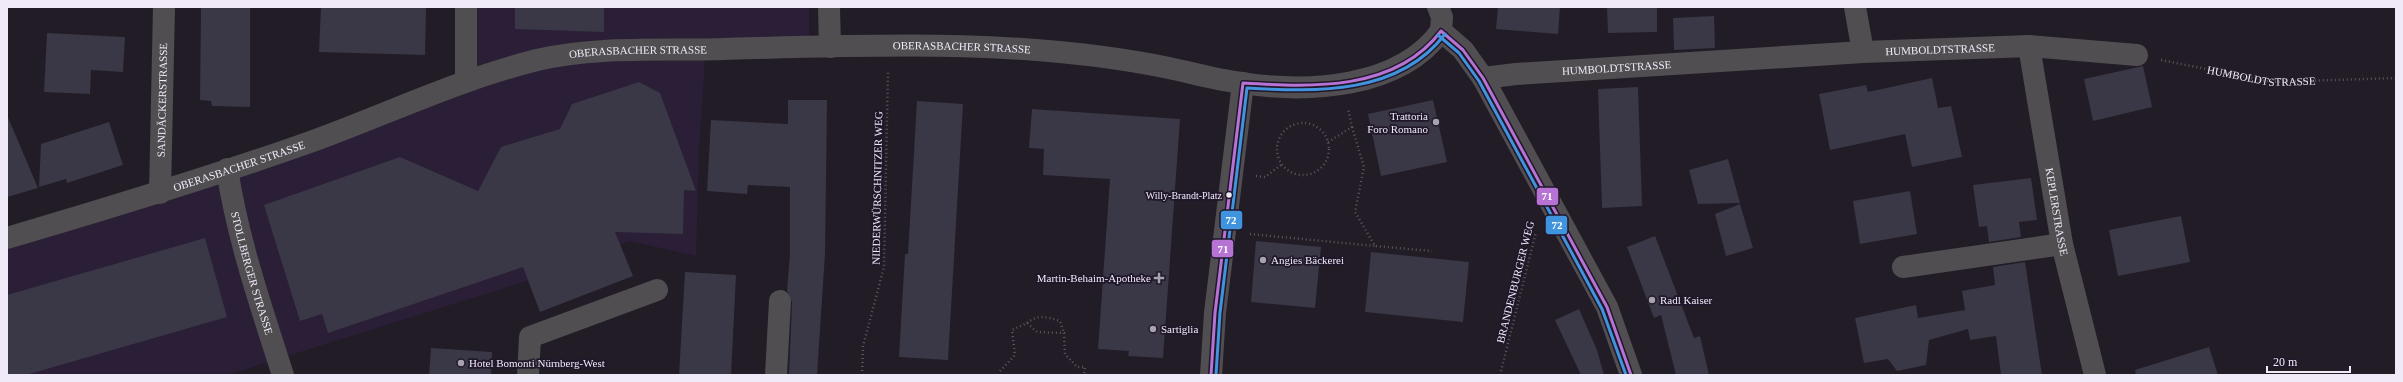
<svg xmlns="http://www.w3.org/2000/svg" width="2403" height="382" font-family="'Times New Roman',serif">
  <rect width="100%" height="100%" fill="#211c26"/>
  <path fill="#2a1f36" d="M466,7H809V42L706,45L699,151L696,256L629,241L536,278L227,375H7V239L466,85Z"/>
  <path fill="#3a3746" d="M201,7H250V107L212,106L211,101L200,100Z
    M321,7H426L425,55L319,52Z
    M515,7H604V32L515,29Z
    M1498,7H1560L1558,34L1496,29Z
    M1607,7H1657V32L1608,33Z
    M1714,16L1715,48L1674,50L1673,18Z
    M47,33L125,37L123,72L91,70L90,94L44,92Z
    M2143,66L2152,107L2093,121L2084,79Z
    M1932,78L1938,108L1951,106L1962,157L1912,167L1905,134L1830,150L1819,94L1866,85L1868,92Z
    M639,82L660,93L696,191L684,190L683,234L615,232L633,276L540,312L523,267L328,333L322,314L300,321L264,205L400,157L478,191L501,147L560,129L572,104Z
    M1638,87L1642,206L1602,208L1598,89Z
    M788,100H827L825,254L817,375H789L792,302L787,291L790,254V187L748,185L747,194L707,191L711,120L788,124Z
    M1433,100L1447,162L1381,176L1368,114Z
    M917,101L963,104L948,360L899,357L905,254H908Z
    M1032,109L1180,119L1163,358L1128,356L1129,351L1098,349L1110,179L1043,175L1044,149L1029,148Z
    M7,115L38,188L7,197Z
    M109,122L123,165L67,183L66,179L39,187L41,144Z
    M1728,159L1740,203L1698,204L1689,170Z
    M2031,178L2037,220L2019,222L2021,237L1989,242L1987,226L1979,227L1973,185Z
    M1910,191L1917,234L1860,244L1853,201Z
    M1740,204L1753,248L1726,256L1715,214Z
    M2181,216L2190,262L2118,276L2109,230Z
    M1655,236L1694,338L1700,336L1709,375H1676L1661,315L1654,318L1627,247Z
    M205,238L227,317L26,375H7V295Z
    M1256,241L1321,247L1315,308L1251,302Z
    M1371,252L1469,262L1463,322L1365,312Z
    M2025,262L2042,375H2001L1996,336L1970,340L1968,329L1929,340L1926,365L1897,371L1888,359L1864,363L1855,318L1916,305L1918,318L1965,310L1962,291L1995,285L1993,267Z
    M685,272L736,275L731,375H679Z
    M1579,309L1597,350L1604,375H1581L1555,320Z
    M2209,347L2218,375H2136L2135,370Z
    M431,348L492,352L491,375H429Z"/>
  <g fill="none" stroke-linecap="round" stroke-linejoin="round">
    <g stroke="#5c585d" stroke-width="2.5" stroke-dasharray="1 3" stroke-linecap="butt">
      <path id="s1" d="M2161,60L2271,82L2396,78"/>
      <circle cx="1303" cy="149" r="26"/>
      <path d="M1352,127L1364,167L1355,212L1375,246L1432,251"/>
      <path d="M1328,142L1352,127L1348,108"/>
      <path d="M1256,176L1265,177L1281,165"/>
      <path d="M1250,234L1375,246"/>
      <path d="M1027,323C1038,314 1047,317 1060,321L1064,333"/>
      <path d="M862,375L863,346L884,267L888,70"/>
      <path d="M1000,375V371L1015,355L1012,330L1027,323L1037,332L1064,333L1065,354L1077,367H1085L1084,375"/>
      <path d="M1500,375L1536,232"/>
    </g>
    <g stroke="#514e51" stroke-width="22">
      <path d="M466,7V81"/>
      <path d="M829,7L830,47"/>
      <path d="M1438,7L1442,17L1441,31"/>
      <path d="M1855,7L1863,52"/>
      <path d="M1441,31L1463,50L1483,78L1607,307L1631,375"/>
      <path id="s2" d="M2029,46L2062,244L2095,375"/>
      <path id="s3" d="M1483,78L1516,74L1863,52L2029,46L2137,55"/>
      <path id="s4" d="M227,169C238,240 261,307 283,375"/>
      <path id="s5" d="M160,193L164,7"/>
      <path id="s6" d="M7,238C109,208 212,177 313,141C387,114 460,79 537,60C597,46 661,51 723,49C872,45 1022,38 1169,68C1193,73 1217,80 1242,83C1307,93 1399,89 1441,31"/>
      <path d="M1903,267L2062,244"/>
      <path d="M528,375L530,337L657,290"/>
      <path d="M776,375L780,301"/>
      <path d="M1211,375L1215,313L1243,83"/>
    </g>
    <defs>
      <path id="bus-1" d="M1441,31L1463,50L1483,78L1607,307L1631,375
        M1211,375L1215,313L1243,83C1311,87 1395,92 1441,31"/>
      <path id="bus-2" d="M1438,35L1459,53L1479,81L1602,309L1626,375
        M1216,375L1220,313L1247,88C1316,92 1399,95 1445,34"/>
    </defs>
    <use href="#bus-1" stroke="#20172b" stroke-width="6"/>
    <use href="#bus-2" stroke="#20172b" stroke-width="6"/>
    <use href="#bus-1" stroke="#b673d3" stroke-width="3"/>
    <use href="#bus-2" stroke="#4094de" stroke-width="3"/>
  </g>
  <g fill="#a8a2ae" stroke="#20172b" stroke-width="1.5">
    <circle cx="1436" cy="122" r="4"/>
    <circle cx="1263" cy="260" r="4"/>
    <path d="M1157 272h4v4h4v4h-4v4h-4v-4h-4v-4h4z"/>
    <circle cx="1652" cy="300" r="4"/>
    <circle cx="1153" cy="329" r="4"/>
    <circle cx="461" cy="363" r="4"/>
  </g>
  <circle fill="#f0eaf8" stroke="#20172b" stroke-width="1.5" cx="1229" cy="195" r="3.5"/>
  <g text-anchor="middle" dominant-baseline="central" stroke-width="3.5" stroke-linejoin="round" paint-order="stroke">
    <g font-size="10" fill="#f0eaf8" stroke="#20172b" text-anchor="end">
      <text x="1222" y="195">Willy-Brandt-Platz</text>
    </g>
    <g font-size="11" fill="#f0eaf8" stroke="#20172b">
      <text stroke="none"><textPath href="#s6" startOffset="985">OBERASBACHER STRASSE</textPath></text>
      <text stroke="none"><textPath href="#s3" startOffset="458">HUMBOLDTSTRASSE</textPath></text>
      <text stroke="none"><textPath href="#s6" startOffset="661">OBERASBACHER STRASSE</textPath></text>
      <text stroke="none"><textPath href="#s3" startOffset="134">HUMBOLDTSTRASSE</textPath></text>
      <text stroke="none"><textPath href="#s1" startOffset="102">HUMBOLDTSTRASSE</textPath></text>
      <text stroke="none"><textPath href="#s5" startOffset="93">SANDÄCKERSTRASSE</textPath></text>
      <text stroke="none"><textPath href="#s6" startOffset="243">OBERASBACHER STRASSE</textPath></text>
      <text transform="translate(877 188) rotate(-89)">NIEDERWÜRSCHNITZER WEG</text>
      <text stroke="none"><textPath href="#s2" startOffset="168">KEPLERSTRASSE</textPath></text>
      <text stroke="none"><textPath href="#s4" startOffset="107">STOLLBERGER STRASSE</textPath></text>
      <text transform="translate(1515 282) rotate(-76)">BRANDENBURGER WEG</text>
    </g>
    <g font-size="11" fill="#f0eaf8" stroke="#20172b" text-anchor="start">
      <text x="1428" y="116" text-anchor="end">Trattoria<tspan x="1428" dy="13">Foro Romano</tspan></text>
      <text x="1271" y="260">Angies Bäckerei</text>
      <text x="1151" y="278" text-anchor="end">Martin-Behaim-Apotheke</text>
      <text x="1660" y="300">Radl Kaiser</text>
      <text x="1161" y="329">Sartiglia</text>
      <text x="469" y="363">Hotel Bomonti Nürnberg-West</text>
    </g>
  </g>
  <g stroke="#20172b" stroke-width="1.5">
    <rect x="1536" y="187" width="23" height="19" rx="4" fill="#b673d3"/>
    <rect x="1220" y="210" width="23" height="20" rx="4" fill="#4094de"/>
    <rect x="1545" y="215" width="23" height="20" rx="4" fill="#4094de"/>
    <rect x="1211" y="239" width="23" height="19" rx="4" fill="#b673d3"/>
  </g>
  <g font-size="11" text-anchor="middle" font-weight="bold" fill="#fff">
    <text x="1547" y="200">71</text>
    <text x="1231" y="224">72</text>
    <text x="1557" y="229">72</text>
    <text x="1223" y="253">71</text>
  </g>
  <rect width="2403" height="382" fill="none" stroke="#f0eaf8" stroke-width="16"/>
  <path d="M2267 366v6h83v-6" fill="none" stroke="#f0eaf8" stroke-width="2"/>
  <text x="2273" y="366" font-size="12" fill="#f0eaf8" stroke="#20172b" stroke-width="3" paint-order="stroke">20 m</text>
</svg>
